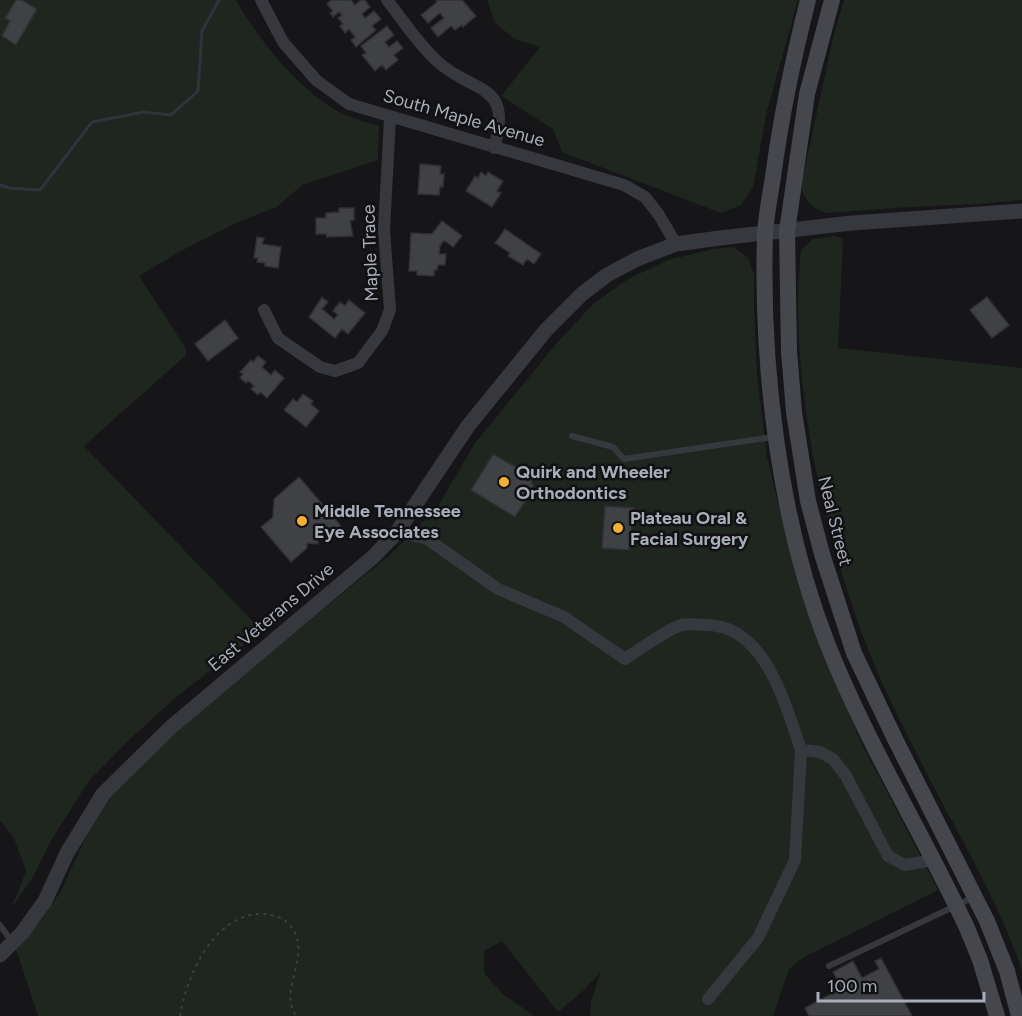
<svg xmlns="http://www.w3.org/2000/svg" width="1022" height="1016" font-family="Figtree,sans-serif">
  <rect width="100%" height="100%" fill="#161618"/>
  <path fill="#1e261f" d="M0,0H236C259,41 304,97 348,116C358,120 369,123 379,126L378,160L302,185L277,207L238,222L177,253L139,276L185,347L186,355L84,446L262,631L176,697L127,742L88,782L52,839L32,879L12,907L26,871L14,838L0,820Z
    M487,0H798L766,115L753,188L741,205L721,213L562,152L553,129L501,96L540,47L515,39L495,23Z
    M844,0H1022V200L979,204L909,207L828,213C811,209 805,201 801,185L834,34Z
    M835,236L843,239L838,348L1022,368V972C1015,947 1004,924 993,901C970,851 942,805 918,756C898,717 878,677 863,636C821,524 788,369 801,250L813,239Z
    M733,247L748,258L754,274V307L757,374L767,457L793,563L816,635L860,740L938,890L804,957L789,969L773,1016H590L591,1001L601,971L583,991L558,1012L502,941L484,951V973L503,994L534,1016H38L16,949L40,922L61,891L95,817L116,790L161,746L215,698L392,553L437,508L475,443L556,344L594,303L628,279L668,260L713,249Z"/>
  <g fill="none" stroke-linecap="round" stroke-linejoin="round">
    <path stroke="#2c353c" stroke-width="3" d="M0,185L9,188L40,190L92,122L144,112L171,115L198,91L202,31L219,0"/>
  </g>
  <path fill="#404145" stroke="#303034" stroke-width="1.5" d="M16,0H22L37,9L16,45L2,36L10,21L5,18Z
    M331,0H351L355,5L361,0H365L370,7L362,14L365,18L374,11L381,19L372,26L376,30L356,47L351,40L355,37L349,29L345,33L340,26L343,24L338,18L342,15L339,12L333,17L330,13L333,11L327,4Z
    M436,0H462L476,16L463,27L462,25L455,30L451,26L438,37L431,28L444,18L440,13L428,23L421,15L437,2Z
    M387,26L394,35L385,42L389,47L397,41L403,48L394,55L398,60L386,70L382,65L375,71L362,55L366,53L361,46Z
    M420,164L441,166L440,174H444L443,187L440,186L439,195L418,194Z
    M481,172L486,176L488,172L503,181L497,191L501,193L492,207L466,191L475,176L478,178Z
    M339,208H354V220L350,221L353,236L327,237L326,234H316V218H326V213L339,212Z
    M442,221L462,236L453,247L444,240L440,246L439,254H446L445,265H438L437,270H434V276L417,275V271H409L411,233L432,234Z
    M505,229L541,254L534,264L527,259L523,265L508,256L510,253L495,243Z
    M257,237L264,238L262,244L281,247L278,268L265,266V263L257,262L258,258H254Z
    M322,297L328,302L322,309L334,319L338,315L333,311L340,302L345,306L349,300L365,313L348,334L342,329L335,338L309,317Z
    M987,297L1009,325L992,338L970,310Z
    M225,320L238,338L208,361L195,344Z
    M258,356L266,362L262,367L271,375L275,370L284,378L267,398L260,392L258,395L251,389L254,386L248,381L246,383L240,378L243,374L240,372L251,360L253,362Z
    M303,394L313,401L311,404L319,411L306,427L284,410L293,399L297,402Z
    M493,454L529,475L534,488L515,517L471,490Z
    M299,477L341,526L330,535L319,534L318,544L307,543V548L291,562L261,527L273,517L274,499Z
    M605,506L634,508L629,550L602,548Z
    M881,958L912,1016H809L805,1008L842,988L833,972L853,961L862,978L879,969L875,961Z"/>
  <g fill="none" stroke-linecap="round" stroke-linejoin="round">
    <path stroke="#3d3f44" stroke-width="2" stroke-dasharray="3 4.5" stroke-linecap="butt" d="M180,1016C186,977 213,916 259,914C270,914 281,916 289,924C315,952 277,989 296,1016"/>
    <path stroke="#37383d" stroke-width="6" d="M572,436L613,447L624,459L773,437
      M0,925L12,942
      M829,966L972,898"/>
    <path stroke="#37383d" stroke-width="12" d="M261,0L283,42L316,80L349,104L624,185L645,197L659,215L676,244
      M387,0C403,20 418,44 437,61C472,94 514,81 494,148
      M264,310L278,338L320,367L335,371L358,363L382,331L390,310L384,230L390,118
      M397,532L426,538L498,589L564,617L625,659C637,651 668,629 681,625C687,623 697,625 704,625C765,623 785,704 801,750L820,752L833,759L846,776L888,856L905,865L933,860
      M708,999L758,938L795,860L801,750"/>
    <path stroke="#37383d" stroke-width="15" d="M0,955L22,933L45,901L67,853L103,794L170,728L373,557L397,532L468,426L546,330L582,294L607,275L637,259L676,244L720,238L852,223L1022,211"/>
    <path stroke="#45474d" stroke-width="16" d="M808,0C793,59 781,117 773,177C770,196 766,216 765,235C761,367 779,520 827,643C866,742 922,832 967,928L980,960L997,1016
      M832,0L807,94L787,231L789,351L794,412L808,501L822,554L854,653L895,739L987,921L1007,971L1019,1016"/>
  </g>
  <g fill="#f2b134" stroke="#111113" stroke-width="2">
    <circle cx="504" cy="482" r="6"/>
    <circle cx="302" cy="521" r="6"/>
    <circle cx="618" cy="528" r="6"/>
  </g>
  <g text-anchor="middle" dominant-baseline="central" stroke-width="5" stroke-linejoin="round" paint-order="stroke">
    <g font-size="18" fill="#a8adb8" stroke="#111113">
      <text transform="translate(464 118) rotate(16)">South Maple Avenue</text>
      <text transform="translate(370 253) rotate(-92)">Maple Trace</text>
      <text transform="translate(835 521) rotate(76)">Neal Street</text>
      <text transform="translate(271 617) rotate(-40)">East Veterans Drive</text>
    </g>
    <g font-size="18" font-weight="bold" fill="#a8adb8" stroke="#111113" text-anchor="start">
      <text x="516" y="472">Quirk and Wheeler<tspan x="516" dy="21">Orthodontics</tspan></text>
      <text x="314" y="511">Middle Tennessee<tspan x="314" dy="21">Eye Associates</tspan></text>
      <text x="630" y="518">Plateau Oral &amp;<tspan x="630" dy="21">Facial Surgery</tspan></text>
    </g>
  </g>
  <path d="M818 992v9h166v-9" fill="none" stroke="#a8adb8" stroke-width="3"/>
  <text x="827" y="992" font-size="18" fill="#a8adb8" stroke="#111113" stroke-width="4.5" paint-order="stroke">100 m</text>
</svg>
